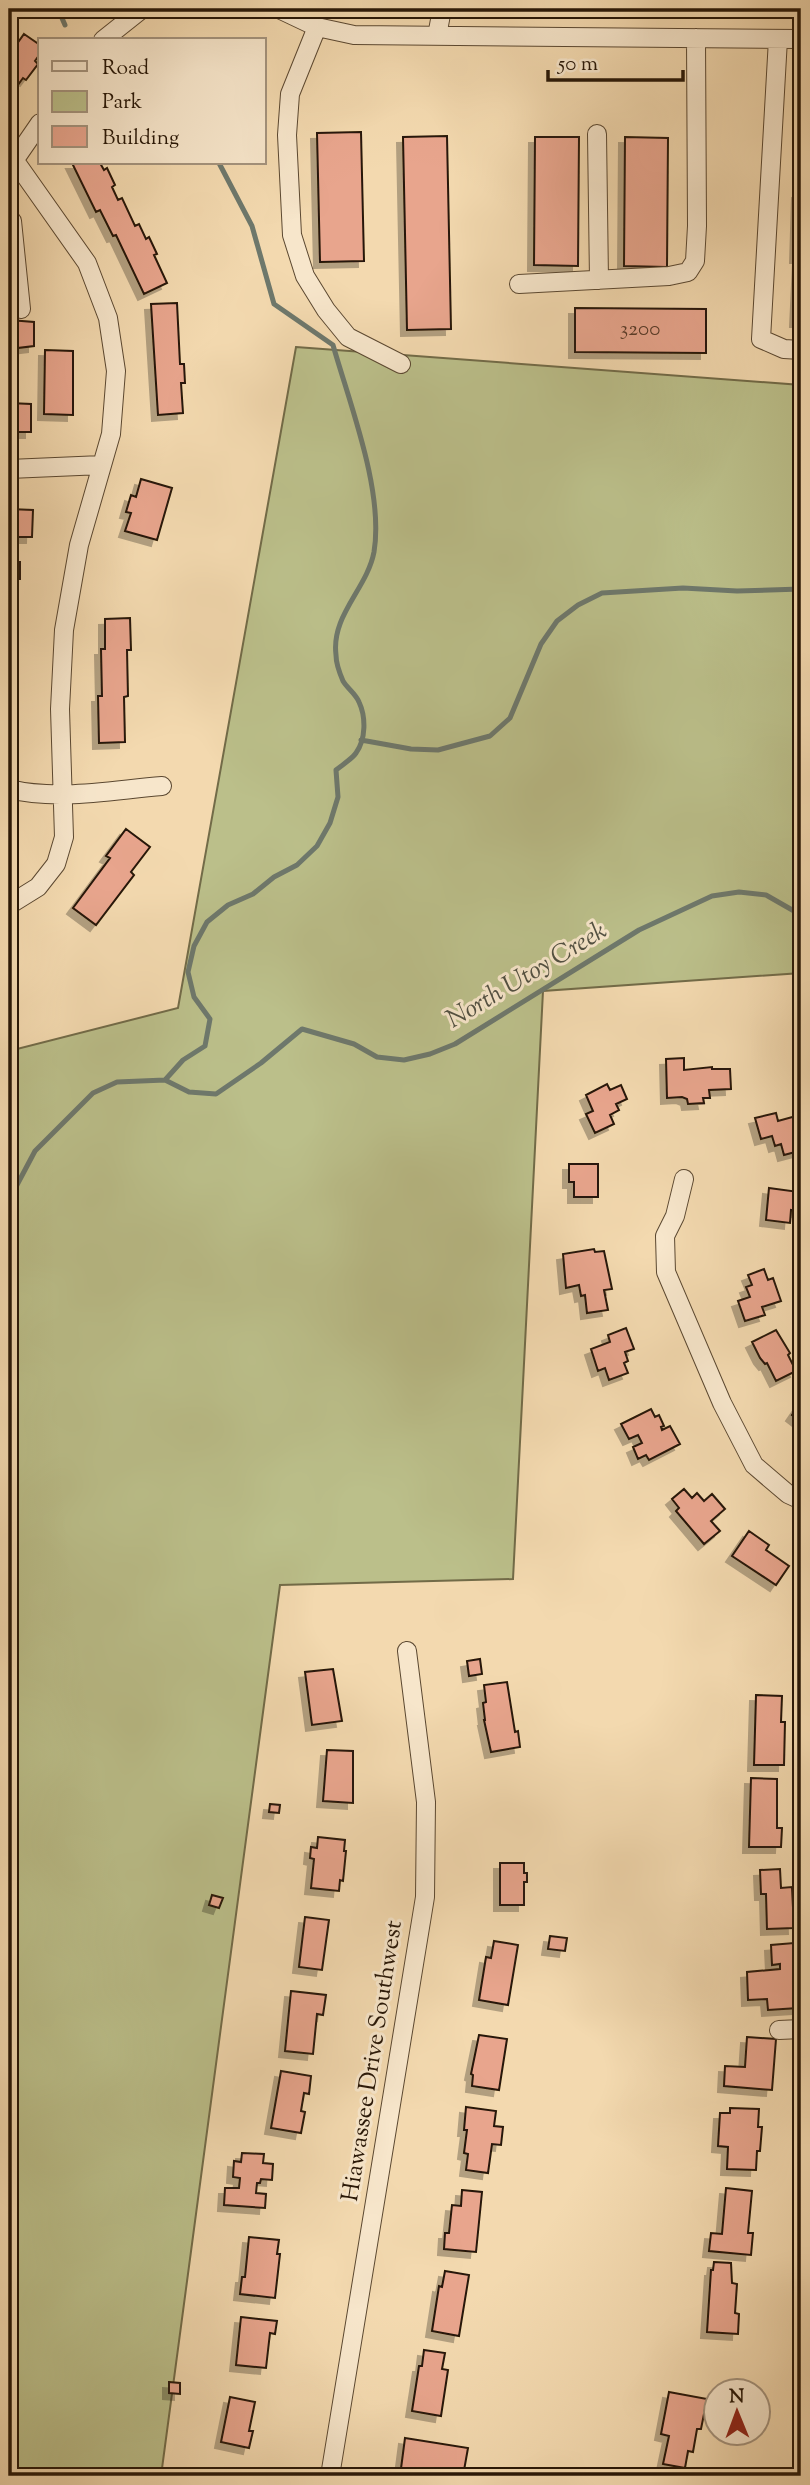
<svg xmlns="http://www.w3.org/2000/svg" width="810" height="2485" font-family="'Sorts Mill Goudy',serif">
  <defs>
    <filter id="shadow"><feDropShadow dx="-6" dy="6" stdDeviation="0" flood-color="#0004"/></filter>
  </defs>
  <rect width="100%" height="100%" fill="#f3d9af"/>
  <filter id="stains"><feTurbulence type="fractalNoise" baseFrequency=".00286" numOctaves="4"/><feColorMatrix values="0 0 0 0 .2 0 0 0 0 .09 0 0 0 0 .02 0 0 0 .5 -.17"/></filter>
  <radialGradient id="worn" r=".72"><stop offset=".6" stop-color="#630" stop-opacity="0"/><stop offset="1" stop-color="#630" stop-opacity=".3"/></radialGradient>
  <path fill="#bbbf8a" stroke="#726b48" stroke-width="2" d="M296,347L801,385V973L543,991L513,1579L280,1585L161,2476H9V1051L178,1008Z"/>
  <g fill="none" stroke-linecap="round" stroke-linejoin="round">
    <path stroke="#6e786c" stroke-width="5" d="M58,9L65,25
      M361,740L411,749L438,750L490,736L510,718L541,644L557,621L578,605L602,593L683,588L737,591L801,589
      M165,1080L183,1060L205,1046L210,1019L194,997L188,972L194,946L207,922L228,905L253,894L274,877L297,865L317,846L330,823L338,797L336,770C342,765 352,759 356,753C366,739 366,717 359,702C356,694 347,688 343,681C340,674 336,662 336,655C331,615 367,589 374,552C384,491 350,405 333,345L274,304L252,226L219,163
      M9,1200L35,1151L93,1093L117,1082L165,1080L189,1092L216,1094L261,1063L302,1029L354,1044L377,1057L404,1060L430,1054L455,1044L639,930L712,896L739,892L766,895L801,915
      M9,2474V2476"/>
  </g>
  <path fill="#e8a58d" stroke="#281707" stroke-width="2" filter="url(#shadow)" d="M24,34L40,45V54L35,61L38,64L26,80L23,78L15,89L17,91L9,103V55Z
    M361,132L364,261L320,262L317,133Z
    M447,136L451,329L407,330L403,137Z
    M535,137H579L578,266L534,265Z
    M625,137L668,138L667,267L624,266Z
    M72,163H100L104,170L107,168L115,185L112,187L118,200L122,198L135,226L139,224L146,239L149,237L157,254L154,255L167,283L144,294L116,235L113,236L100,210L96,212Z
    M801,191V321H796L799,257H796L798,192Z
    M177,303L180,364H184L185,383H181L183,413L158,415L151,304Z
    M575,308L706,309V353L575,352Z
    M9,320L34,322V346L9,349Z
    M45,350L73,351V415L44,414Z
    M9,403L31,404V432H9Z
    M141,479L172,488L157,540L125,531L131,513L126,512L131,495L136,497Z
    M9,509L33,510L32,537H9Z
    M9,562H20V579H17V627H13V690H10L9,707Z
    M130,618L131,650H127L128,696L124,697L125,742L99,743L98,696H102L101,649H105V619Z
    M126,829L150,847L131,872L134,875L96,925L73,908L110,858L106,856Z
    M684,1058V1070L712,1067V1069H730L731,1089L709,1090L710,1098H703L704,1103L688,1104L687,1099L682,1097L667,1098L666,1059Z
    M607,1084L610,1090L621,1085L627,1099L616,1104L619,1110L610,1115L614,1124L595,1133L586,1114L593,1111L586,1095Z
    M776,1113L778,1121L796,1116L801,1136L795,1140L799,1151L784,1155L781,1144L775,1146L772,1136L761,1139L755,1118Z
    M569,1164H598V1197H574V1182H569Z
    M769,1188L799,1192L797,1211L791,1210L790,1223L766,1220Z
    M594,1249L595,1252L604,1251L612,1289L604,1290L608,1310L587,1313L585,1295L581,1296L579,1285L566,1288L563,1254Z
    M764,1269L768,1280L773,1278L781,1301L762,1307L765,1315L745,1321L738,1301L750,1297L746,1287L752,1285L748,1275Z
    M626,1328L634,1349L625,1352L628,1361L624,1363L628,1373L609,1380L605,1368L598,1371L591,1349L610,1342L608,1335Z
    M776,1330L790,1353L788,1355L796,1371L776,1381L767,1363L765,1364L760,1358L752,1342Z
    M801,1402V1422L792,1415Z
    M651,1409L655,1417L659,1415L664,1426L661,1427L662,1430L670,1426L680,1444L649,1460L646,1455L638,1459L633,1447L642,1443L638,1435L629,1439L621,1424Z
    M684,1489L692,1498L697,1493L704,1501L712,1494L725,1509L711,1521L720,1531L704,1544L676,1511L679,1508L672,1499Z
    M749,1531L769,1545L766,1550L789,1566L776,1585L732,1556Z
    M480,1659L482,1674L469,1676L467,1661Z
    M333,1669L342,1721L312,1725L305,1672Z
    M507,1682L515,1732L518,1731L520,1747L491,1752L484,1720H485L483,1703L486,1702L484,1685Z
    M756,1695L782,1696L781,1722H785L784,1765H754Z
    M327,1750L353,1751V1803L323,1801Z
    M751,1778L777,1779V1828H782L781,1847H749Z
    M270,1804L280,1805L279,1813L269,1812Z
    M318,1837L345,1840L344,1851H346L343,1881L340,1880L339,1891L311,1888L314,1859L310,1858L311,1847L317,1848Z
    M500,1863H524V1873H527V1882H524V1905H500Z
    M780,1869L781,1888L792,1887L794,1928L767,1929L766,1894H761L760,1870Z
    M212,1895L223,1898L219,1908L209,1905Z
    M305,1917L329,1920L322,1970L299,1967Z
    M550,1936L567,1938L565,1951L548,1949Z
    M494,1941L518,1945L508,2005L479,2000L486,1957L491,1958Z
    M794,1943L798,2008L768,2010L767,1999L748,2000L747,1972L780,1969V1964L772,1965L771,1945Z
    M291,1991L326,1995L323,2015L317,2014L313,2054L285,2051Z
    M479,2035L507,2039L499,2090L472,2086L473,2075L471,2074Z
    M747,2037L776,2039L772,2090L724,2086L725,2066L745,2067Z
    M281,2071L311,2076L309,2094L304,2093L301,2111L305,2112L301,2133L271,2128Z
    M466,2107L496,2111L494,2126L503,2127L501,2145L492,2144L488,2173L466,2170L468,2154L464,2153L467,2130H464Z
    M730,2108L759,2109L758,2127H762L760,2151H757L756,2170L727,2169L728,2147L718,2146L720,2113H730Z
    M242,2153L264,2154L263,2163L273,2164L272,2180L261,2179L260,2183H257L256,2193L266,2194L265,2208L224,2205L225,2188H239L240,2178L233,2177L234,2161L241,2162Z
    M726,2188L752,2191L748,2233H753L751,2255L709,2251L711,2233L722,2234Z
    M462,2190L482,2192L476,2252L444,2249L445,2233H449L452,2205L461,2206Z
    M249,2237L279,2240L277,2254H280L275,2298L240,2294L242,2277H245Z
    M714,2262L731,2263L732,2283L737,2284L735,2313L739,2314L738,2334L707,2332L711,2270H713Z
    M445,2271L469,2275L459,2336L432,2331L439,2286L442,2287Z
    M241,2317L277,2321L275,2334L270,2333L266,2368L236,2365Z
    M424,2350L445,2353L442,2369L448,2370L441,2416L412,2411L419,2366H422Z
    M169,2382L180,2383V2394L169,2393Z
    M669,2392L707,2399L701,2429H697L693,2452L688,2451L685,2468L663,2464L669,2436L661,2434Z
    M230,2397L255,2402L249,2431H253L249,2448L221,2442Z
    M405,2438L468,2448L463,2476H400Z"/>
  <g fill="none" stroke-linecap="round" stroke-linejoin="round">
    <defs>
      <path id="street" d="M279,9L317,27L354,35L801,39
        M317,27L290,94L287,135L292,235L305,276L326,310L348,337L401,364
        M437,36L442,9
        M778,39L761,339L784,349L801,350
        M103,40L142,9
        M597,134L599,280
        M9,159L15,161L87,263L108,318L116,371L111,434L79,545L64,630L60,709L64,837L56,864L38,887L9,905
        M9,168L40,123
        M9,218L12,221L21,309
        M519,284L669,276L688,272L695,261L697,226L696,38
        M9,469L102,465
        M9,789C58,801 112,790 162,786
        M684,1179L675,1216L665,1236L666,1272L722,1403L754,1465L788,1494L801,1500
        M779,2030L801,2029
        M330,2476L425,1897L426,1802L407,1651"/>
    </defs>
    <use href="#street" stroke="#5b4831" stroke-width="20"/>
    <use href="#street" stroke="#f7e6cb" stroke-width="18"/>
  </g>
  <g text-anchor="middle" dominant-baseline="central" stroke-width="6" stroke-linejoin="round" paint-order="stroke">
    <g font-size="21" fill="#583a28">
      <text x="640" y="330">3200</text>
    </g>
    <g font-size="24" fill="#281707" stroke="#f7e6cb">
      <text transform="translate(373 2061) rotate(-81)">Hiawassee Drive Southwest</text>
    </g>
    <g font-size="26" font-style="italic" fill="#515042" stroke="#f7e6cb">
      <text transform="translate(527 976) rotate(-31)">North Utoy Creek</text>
    </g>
  </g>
  <rect width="810" height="2485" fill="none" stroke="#f3d9af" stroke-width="35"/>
  <rect x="10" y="10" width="789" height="2464" fill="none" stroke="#281707" stroke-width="3.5"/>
  <rect x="18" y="18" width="775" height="2450" fill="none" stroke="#281707" stroke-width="2"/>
  <rect x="38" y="38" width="228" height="126" fill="#f7e6cb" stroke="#a4937d" stroke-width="2"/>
  <rect x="52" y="61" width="35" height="10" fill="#f7e6cb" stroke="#a4937d" stroke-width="2"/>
  <text x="102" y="74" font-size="21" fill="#281707">Road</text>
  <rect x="52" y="91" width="35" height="21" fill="#bbbf8a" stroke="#a4937d" stroke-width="2"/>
  <text x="102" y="108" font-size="21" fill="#281707">Park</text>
  <rect x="52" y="126" width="35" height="21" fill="#e8a58d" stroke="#a4937d" stroke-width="2"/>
  <text x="102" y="144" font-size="21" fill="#281707">Building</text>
  <g transform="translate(737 2412) rotate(359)"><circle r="33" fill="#f7e6cb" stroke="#a4937d" stroke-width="2"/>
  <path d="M0-5L12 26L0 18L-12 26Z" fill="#8f2418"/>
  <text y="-10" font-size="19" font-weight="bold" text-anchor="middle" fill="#281707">N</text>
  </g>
  <path d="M548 70v10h135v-10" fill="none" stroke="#281707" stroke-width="3.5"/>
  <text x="558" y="70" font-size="21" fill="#281707" stroke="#f7e6cb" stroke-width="5" paint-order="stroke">50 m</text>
  <rect width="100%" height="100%" filter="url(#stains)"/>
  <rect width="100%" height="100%" fill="url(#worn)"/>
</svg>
